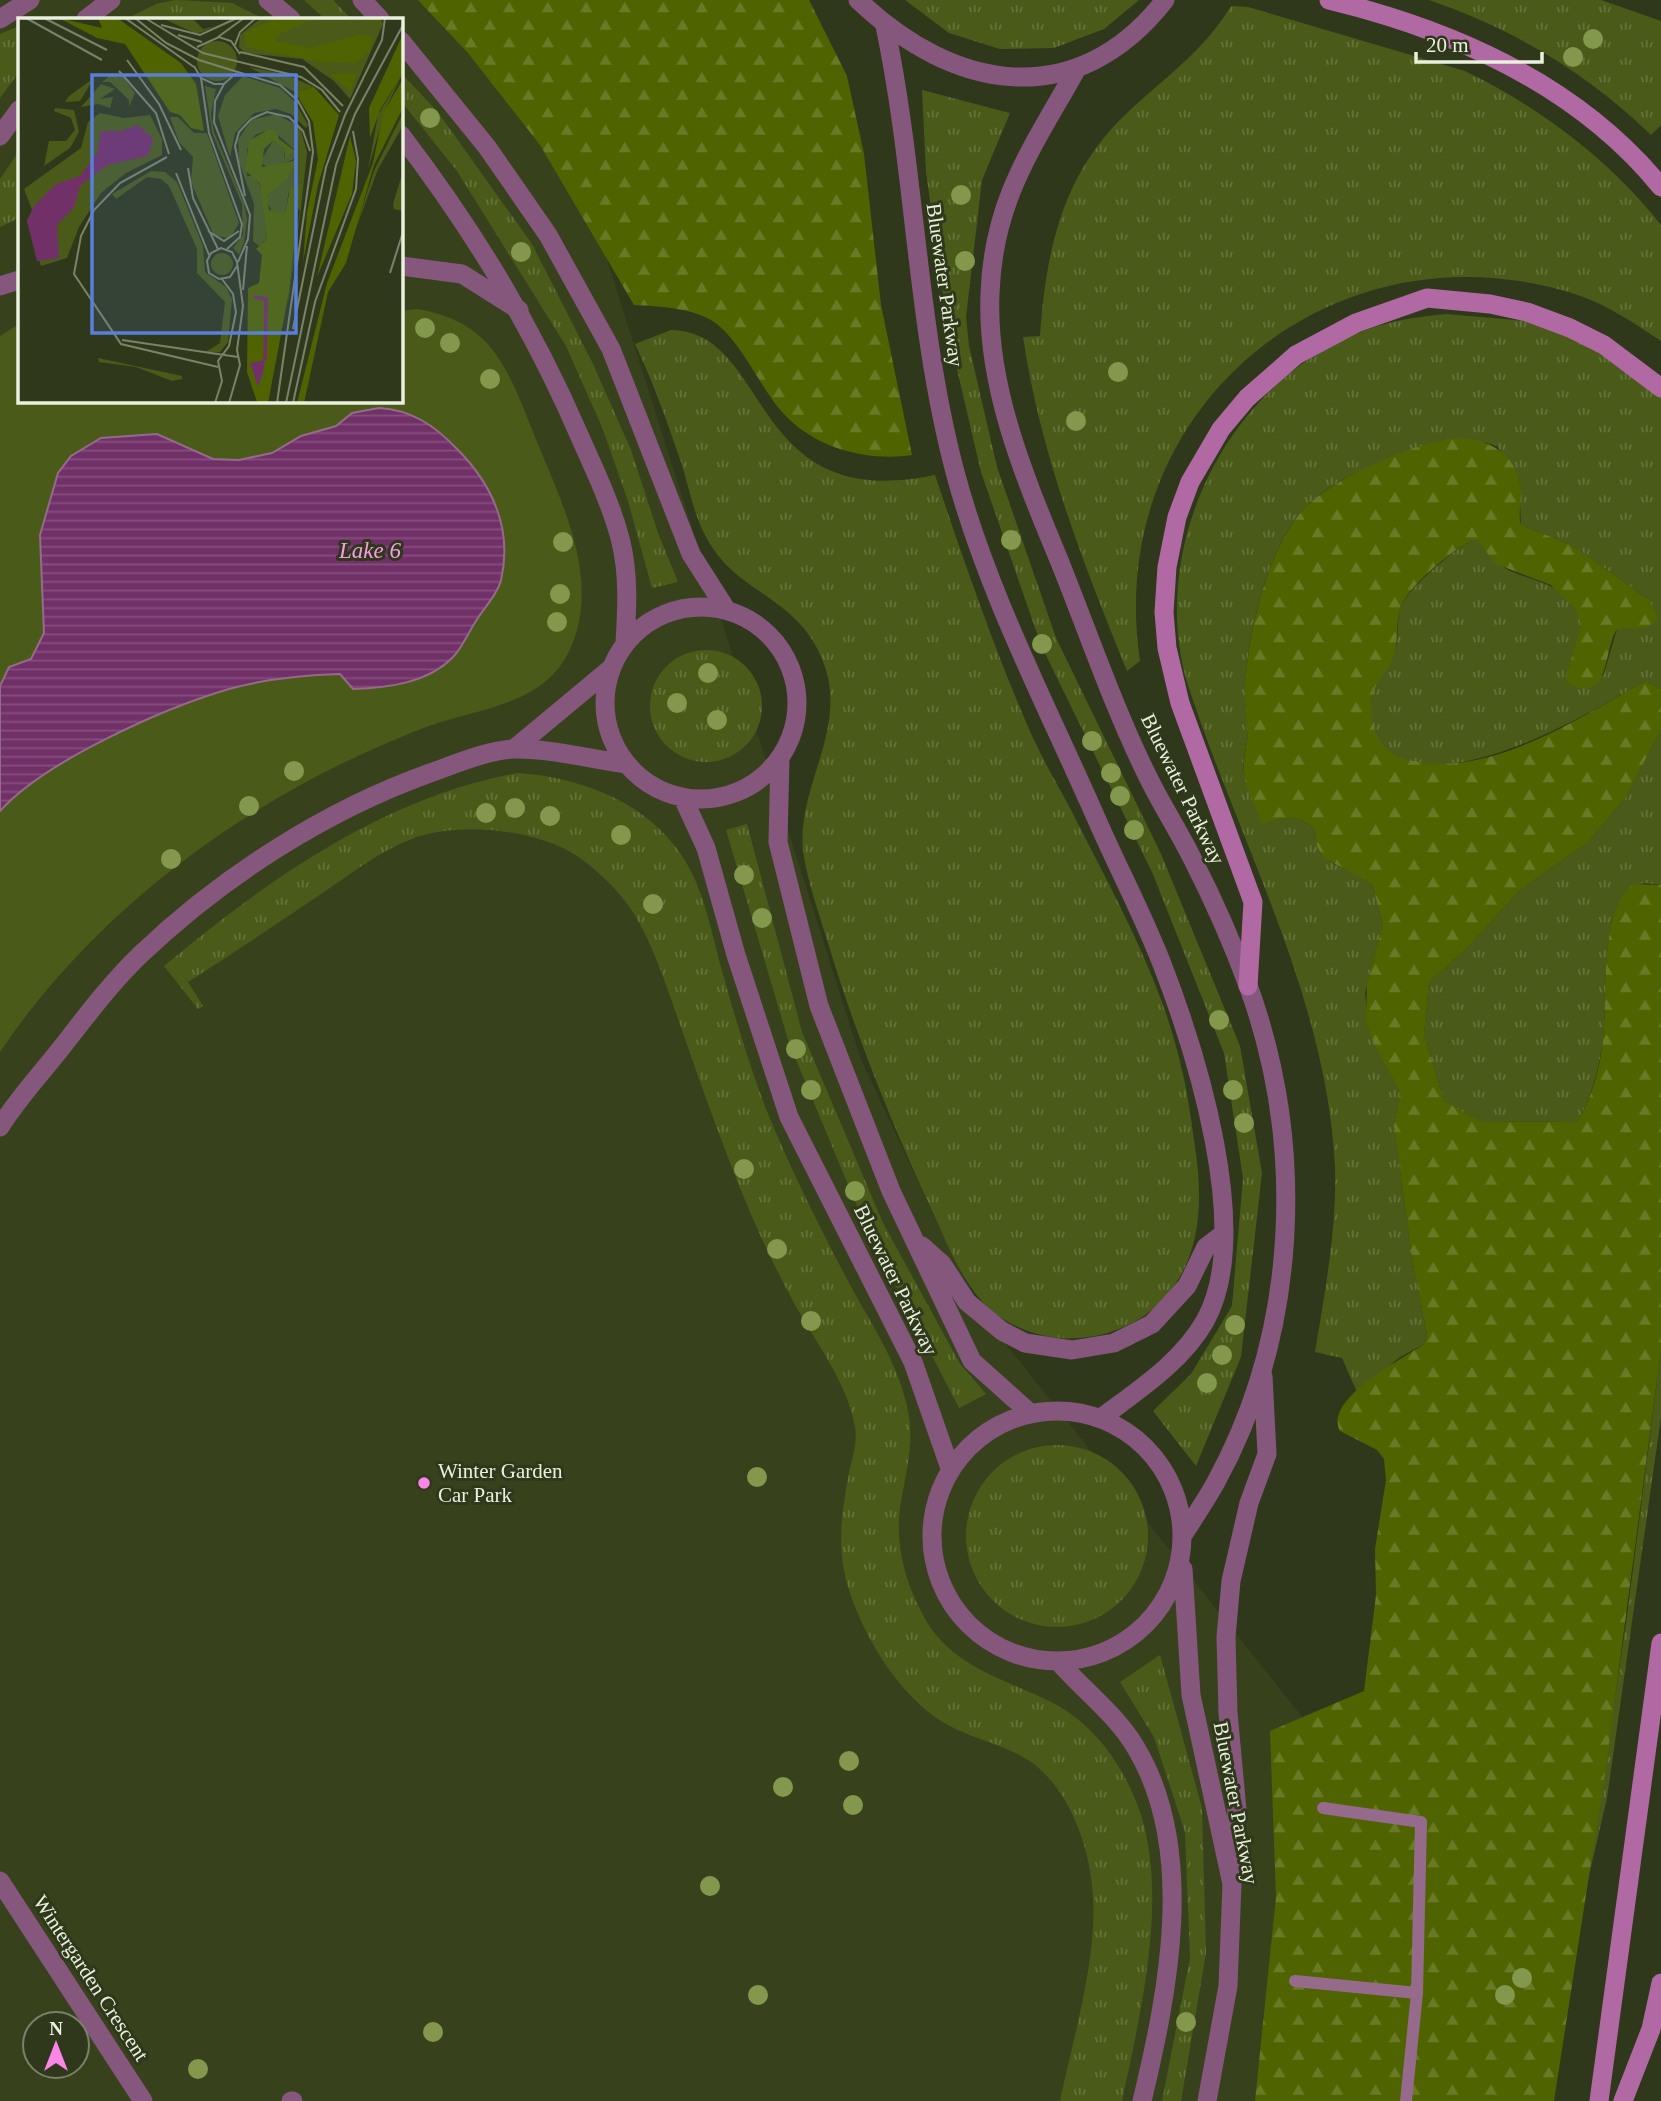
<svg xmlns="http://www.w3.org/2000/svg" width="1661" height="2101" font-family="Georgia,serif">
  <defs>
    <pattern id="grass-tufts" width="24" height="20" patternUnits="userSpaceOnUse" patternTransform="scale(1.75)"><rect width="24" height="20" fill="#4a5b19"/><path d="M3 7l-1-3M5 7V3M7 7l1-3M15 17l-1-3M17 17v-4M19 17l1-3" fill="none" stroke="#64733a"/></pattern>
    <pattern id="forest-firs" width="22" height="20" patternUnits="userSpaceOnUse" patternTransform="scale(1.75)"><rect width="22" height="20" fill="#4f6400"/><path d="M5 1l3.5 6h-7zM16 11l3.5 6h-7z" fill="#687a25"/></pattern>
    <pattern id="water-rules" width="6" height="5" patternUnits="userSpaceOnUse" patternTransform="scale(1.75)"><rect width="6" height="5" fill="#713168"/><path d="M0 2.5h6" fill="none" stroke="#854f7d"/></pattern>
  </defs>
  <rect width="100%" height="100%" fill="#2f381b"/>
  <path fill="#37421d" fill-rule="evenodd" d="M0,0H538L568,137L861,1060L978,1309L1330,1752V2101H0ZM19,19H401V401H19ZM35,2024H77V2066H35Z"/>
  <path fill="url(#grass-tufts)" d="M175,0L232,3L264,19H126L156,4Z
    M304,0H333L351,19H325Z
    M905,0H1139L1104,29L1054,48L1000,49L949,33Z
    M1429,0H1601L1661,21V125L1651,135C1589,74 1512,28 1429,0Z
    M1231,6L1248,7L1465,71C1539,107 1610,160 1661,225V341C1635,324 1608,305 1578,295C1335,216 1102,407 1140,661L1127,671C1082,560 1041,456 1023,337L1040,336C1046,251 1062,174 1127,113C1164,78 1204,51 1231,6Z
    M17,27L19,72L0,98V34Z
    M401,73L437,111L532,244L593,364L631,450L658,533L678,582L652,588L628,501L602,427L566,346L457,171L401,101Z
    M922,90L1010,113L982,180L966,317L969,346L997,467L1056,638L1161,854L1240,1046L1262,1173L1241,1357L1196,1466L1153,1411L1191,1374L1232,1306L1243,1178L1224,1053L1152,872L1041,645L981,472L948,331L926,172Z
    M19,151V218L0,227V179Z
    M1446,314L1526,321L1582,339L1661,392V689L1645,681C1589,713 1445,801 1384,748C1369,735 1368,707 1374,688C1377,676 1388,668 1393,657C1400,643 1396,624 1400,609C1406,589 1453,551 1472,540H1477C1486,549 1497,564 1508,570C1532,582 1582,587 1581,626C1581,646 1566,662 1567,683L1586,688L1604,674L1617,629L1637,628L1657,621V615L1645,597L1586,555L1569,544L1521,525L1519,480L1497,446C1459,434 1431,444 1395,457C1360,470 1324,485 1300,513C1266,554 1247,636 1245,689C1245,703 1247,717 1248,731C1248,745 1241,760 1244,773C1248,790 1256,807 1262,823C1280,817 1302,813 1315,831C1317,869 1348,865 1372,884L1383,924L1365,993L1369,1031L1400,1092L1394,1126L1413,1265L1427,1335L1424,1344L1400,1357L1357,1392L1342,1358L1315,1352C1325,1292 1337,1228 1335,1167C1327,996 1237,839 1186,679C1150,545 1225,390 1353,335C1382,322 1414,317 1446,314Z
    M671,330C772,331 746,515 935,475C965,564 995,652 1033,738C1045,764 1060,789 1073,814C1113,893 1160,976 1180,1062C1187,1089 1191,1118 1195,1147C1203,1201 1202,1256 1164,1299C1141,1323 1110,1336 1078,1338C1042,1341 1004,1326 981,1300C960,1277 947,1243 934,1215C893,1127 856,1036 828,943C819,913 807,881 803,850C797,788 845,733 826,670C803,595 737,597 706,537C694,515 689,488 682,465C668,424 654,384 635,344Z
    M650 706a56 56 0 1 1 112 0a56 56 0 1 1-112 0Z
    M1661,729V885C1655,884 1645,882 1639,884C1597,897 1608,1005 1603,1040C1599,1068 1592,1098 1577,1122L1478,1121L1444,1101L1424,1034L1429,982L1465,950L1521,889L1587,843L1626,797Z
    M518,773C575,777 637,798 674,845C703,880 710,928 722,971C735,1018 749,1064 766,1109C790,1168 819,1226 849,1283C870,1322 897,1361 907,1406C915,1439 907,1468 901,1501C894,1541 904,1581 924,1617C950,1665 1001,1678 1047,1700C1094,1722 1125,1767 1141,1815C1168,1902 1140,2015 1122,2101H1060C1073,2039 1097,1960 1093,1898C1091,1851 1072,1794 1034,1764C1007,1744 969,1739 941,1721C898,1693 866,1640 850,1593C836,1552 841,1515 849,1473C852,1458 858,1442 855,1427C848,1383 814,1340 793,1301C769,1257 749,1212 731,1165C714,1121 698,1077 683,1033C668,991 656,950 633,912C618,889 589,861 565,849C522,828 453,822 409,840C377,853 349,875 321,894C277,924 233,953 188,982L203,1006L198,1009L164,966C267,880 384,797 518,773Z
    M747,824L802,1032L883,1223L960,1364L986,1394L959,1408L867,1230L789,1043L726,830Z
    M1661,1350V1417L1607,1798L1588,1880L1627,1616Z
    M966 1536a91 91 0 1 1 182 0a91 91 0 1 1-182 0Z
    M1160,1655L1202,1808L1206,1953L1181,2101H1162L1190,1958L1185,1832L1154,1737L1120,1682Z"/>
  <path fill="url(#forest-firs)" d="M418,0H809L847,76L864,154L881,305L912,455C864,462 809,447 777,406C757,380 742,345 717,324C697,308 658,306 634,305L540,145L468,53Z
    M1458,438C1493,440 1518,455 1521,493C1521,503 1518,515 1521,525L1569,544L1586,555L1649,600L1657,615V621L1645,628L1617,629C1603,649 1611,706 1567,683L1566,677L1581,626L1576,609L1551,585L1496,564L1477,540H1472C1452,551 1406,587 1400,609C1396,623 1398,638 1395,652C1389,674 1370,681 1371,709C1372,738 1385,755 1413,761C1489,778 1582,717 1645,681L1661,689V729L1626,797L1587,843L1521,889L1465,950L1429,982L1424,1034L1444,1101L1479,1121L1577,1122C1592,1099 1600,1068 1603,1040C1608,1001 1598,908 1634,884L1661,885V1350L1606,1766L1554,2101H1255L1276,1897L1270,1731L1364,1691L1376,1595L1375,1549L1386,1480L1384,1459L1377,1450L1340,1431C1323,1399 1403,1359 1424,1344L1427,1335L1413,1265L1394,1126L1400,1092L1370,1035L1366,1019L1367,985L1383,924L1372,884L1324,858L1317,846L1315,831C1302,813 1280,817 1262,824C1256,808 1246,790 1244,773C1242,759 1248,745 1248,731C1247,717 1244,702 1245,688C1248,634 1266,554 1301,512C1329,479 1415,442 1458,438Z"/>
  <path fill="#4a5b19" d="M417,309C495,322 508,371 535,437C561,501 601,578 571,647C548,700 494,706 445,721C426,726 406,735 387,743C236,807 92,915 0,1052V336L19,324V401H401V311Z"/>
  <path fill="url(#water-rules)" stroke="#956a8b" stroke-width="2" d="M379,408C412,410 434,425 457,449C492,484 513,529 501,580C498,594 483,609 476,621C468,633 462,648 453,657C428,683 387,688 353,689L340,674C303,675 265,679 229,689C164,708 45,761 0,811V686L9,667L31,659L44,633L40,535L58,473L71,456L101,438L157,434L213,459L239,460L272,453L301,436L336,426L352,413Z"/>
  <g fill="none" stroke-linecap="round" stroke-linejoin="round">
    <path stroke="#956a8b" stroke-width="12" d="M1323,1808L1421,1822L1417,1993L1406,2101
      M1295,1981L1417,1993"/>
    <path stroke="#85577c" stroke-width="19" d="M0,19L30,0
      M86,19L111,0
      M0,136L19,110
      M401,266L462,274L519,310
      M0,286L19,280"/>
    <path stroke="#85577c" stroke-width="19" d="M268,0L291,19
      M362,0L380,19
      M885,26C916,173 916,325 955,472C987,592 1047,706 1097,820C1118,868 1143,915 1162,964C1196,1052 1254,1234 1205,1321C1182,1362 1137,1391 1101,1418
      M401,41L487,147L548,235L611,349L691,554L726,609
      M1076,70C1033,147 993,200 990,294C986,388 1026,480 1061,565C1089,635 1114,708 1147,775C1161,804 1178,830 1192,858C1213,899 1233,944 1249,988C1306,1147 1298,1332 1216,1482C1206,1500 1194,1518 1183,1535
      M401,135C474,231 532,326 580,437C595,471 612,506 621,542C629,576 627,609 625,643
      M605 703a96 96 0 1 1 192 0a96 96 0 1 1-192 0Z
      M515,748L610,669
      M780,758L778,842L819,1006L891,1191L972,1361L1030,1413
      M683,798L706,848L736,955L789,1117L913,1362L950,1468
      M0,1127C18,1098 41,1074 62,1047C87,1015 111,983 140,955C222,877 324,811 430,773C453,765 493,748 517,749C553,749 591,759 627,764
      M922,1246L942,1264L967,1302L1002,1331L1025,1343L1072,1350L1114,1343L1152,1324L1187,1286L1206,1247L1223,1234
      M932 1536a125 125 0 1 1 250 0a125 125 0 1 1-250 0Z
      M1183,1569L1191,1695L1232,1884L1228,1986L1207,2101
      M1058,1661C1083,1690 1117,1715 1136,1748C1197,1850 1168,1993 1142,2101
      M1233,1865L1237,1810L1228,1713L1226,1637L1231,1581L1249,1503L1267,1454L1263,1376
      M0,1881L143,2101
      M291,2101H293"/>
    <path stroke="#85577c" stroke-width="19" d="M858,0C953,91 1076,114 1165,0"/>
    <path stroke="#b169a4" stroke-width="19" d="M1329,0C1453,30 1578,85 1661,187
      M1248,986L1253,902L1180,703L1167,648L1164,612L1167,567L1177,517L1190,482L1221,429L1247,398L1296,355L1356,323L1427,298L1490,304L1527,312L1570,328L1604,345L1661,388
      M1599,2101L1661,1643
      M1623,2101L1651,2029L1661,1983"/>
  </g>
  <g fill="#83984c">
    <circle cx="1593" cy="39" r="10"/>
    <circle cx="1573" cy="57" r="10"/>
    <circle cx="430" cy="118" r="10"/>
    <circle cx="961" cy="195" r="10"/>
    <circle cx="521" cy="252" r="10"/>
    <circle cx="965" cy="261" r="10"/>
    <circle cx="425" cy="328" r="10"/>
    <circle cx="450" cy="343" r="10"/>
    <circle cx="1118" cy="372" r="10"/>
    <circle cx="490" cy="379" r="10"/>
    <circle cx="1076" cy="421" r="10"/>
    <circle cx="1011" cy="540" r="10"/>
    <circle cx="563" cy="542" r="10"/>
    <circle cx="560" cy="594" r="10"/>
    <circle cx="557" cy="622" r="10"/>
    <circle cx="1042" cy="644" r="10"/>
    <circle cx="708" cy="673" r="10"/>
    <circle cx="677" cy="703" r="10"/>
    <circle cx="717" cy="720" r="10"/>
    <circle cx="1092" cy="741" r="10"/>
    <circle cx="294" cy="771" r="10"/>
    <circle cx="1111" cy="773" r="10"/>
    <circle cx="1120" cy="796" r="10"/>
    <circle cx="249" cy="806" r="10"/>
    <circle cx="515" cy="808" r="10"/>
    <circle cx="486" cy="813" r="10"/>
    <circle cx="550" cy="816" r="10"/>
    <circle cx="1134" cy="830" r="10"/>
    <circle cx="621" cy="835" r="10"/>
    <circle cx="171" cy="859" r="10"/>
    <circle cx="744" cy="875" r="10"/>
    <circle cx="653" cy="904" r="10"/>
    <circle cx="762" cy="918" r="10"/>
    <circle cx="1219" cy="1020" r="10"/>
    <circle cx="796" cy="1049" r="10"/>
    <circle cx="811" cy="1090" r="10"/>
    <circle cx="1233" cy="1090" r="10"/>
    <circle cx="1244" cy="1123" r="10"/>
    <circle cx="744" cy="1169" r="10"/>
    <circle cx="855" cy="1191" r="10"/>
    <circle cx="777" cy="1249" r="10"/>
    <circle cx="811" cy="1321" r="10"/>
    <circle cx="1235" cy="1325" r="10"/>
    <circle cx="1222" cy="1355" r="10"/>
    <circle cx="1207" cy="1383" r="10"/>
    <circle cx="757" cy="1477" r="10"/>
    <circle cx="849" cy="1761" r="10"/>
    <circle cx="783" cy="1787" r="10"/>
    <circle cx="853" cy="1805" r="10"/>
    <circle cx="710" cy="1886" r="10"/>
    <circle cx="1522" cy="1978" r="10"/>
    <circle cx="758" cy="1995" r="10"/>
    <circle cx="1505" cy="1995" r="10"/>
    <circle cx="1186" cy="2022" r="10"/>
    <circle cx="433" cy="2032" r="10"/>
    <circle cx="198" cy="2069" r="10"/>
  </g>
  <circle fill="#fa87e7" stroke="#2f381b" stroke-width="2.5" cx="424" cy="1483" r="7"/>
  <g text-anchor="middle" dominant-baseline="central" stroke-width="6" stroke-linejoin="round" paint-order="stroke">
    <g font-size="21" fill="#eaf0de" stroke="#2f381b">
      <text transform="translate(945 285) rotate(82)">Bluewater Parkway</text>
      <text transform="translate(1183 789) rotate(64)">Bluewater Parkway</text>
      <text transform="translate(896 1280) rotate(64)">Bluewater Parkway</text>
      <text transform="translate(1236 1803) rotate(79)">Bluewater Parkway</text>
      <text transform="translate(91 1978) rotate(57)">Wintergarden Crescent</text>
    </g>
    <g font-size="21" fill="#eaf0de" stroke="#2f381b" text-anchor="start">
      <text x="438" y="1471">Winter Garden<tspan x="438" dy="24">Car Park</tspan></text>
    </g>
    <g font-size="23" font-style="italic" fill="#f89be7" stroke="#2f381b">
      <text x="370" y="550">Lake 6</text>
    </g>
  </g>
  <g transform="translate(18 18)">
    <rect width="385" height="385" fill="#2f381b"/>
    <path d="M144,0H174L185,11L198,8L179,16ZM243,0H362L365,6L332,81L316,63L284,41L227,35L221,29L222,17ZM179 43a20 20 0 1 1 40 0a20 20 0 1 1-40 0ZM231,49L266,56L296,69L277,74ZM385,55L367,92L350,152L360,97ZM93,57L105,59L117,75L111,89V82L92,64H84ZM225,58L262,70L277,84L290,107L288,110L273,96L258,91L236,95L217,115L212,139L200,98L207,77ZM76,60L62,83L47,84L51,78ZM83,66L97,71L82,81L95,79L92,90L80,86L63,89ZM187,68L198,71L193,96L196,114L226,185L229,201L226,224L221,237L215,230L225,217L224,186L194,115ZM37,90L56,92L61,114L52,130L26,148L31,123H48L57,112L53,100L36,93ZM385,95L383,111L360,151L334,221L356,153ZM258,96L282,109L289,134L283,191L271,278L269,288L282,193L271,173L267,195H255L249,184V178L269,160L276,141L252,151L242,144L255,123L267,132L266,140L277,132L253,111L237,117L229,131V158H235L244,170L249,221L241,228L235,223L236,186L221,144L220,122L233,102ZM152,99H160L176,115H189L221,205L212,220L196,218L173,164L175,139L161,124ZM133,153L147,154L159,164L185,228L187,254L208,269L214,281L210,324L202,334L186,335L202,325L207,284L179,255V231L151,168L143,161L129,159L98,181L94,176ZM385,153V193L376,191L375,186ZM193 246a11 11 0 1 1 22 0a11 11 0 1 1-22 0ZM80,340L164,358V361L154,363L118,349L81,344Z" fill="#4a5b19"/>
    <path d="M41,0L84,10L80,0H99L163,45L178,66L186,113L173,110L162,97L152,94L107,26L79,20ZM258,0H322L290,3L260,17L257,23L292,30L346,16L355,21L352,32L338,45L303,44L228,29L227,15ZM385,16V55L362,92L352,120L351,90ZM324,55L338,56L333,73L313,57ZM385,61V90L356,147L328,245L310,274L286,385H279L309,265L355,145L365,95ZM296,69L321,97L300,167L285,244L289,194L300,141L295,104L277,74ZM251,111L258,112L261,121L277,133L267,141V132L255,123L246,131L244,149L280,142L269,161L249,178L251,192L267,195L273,167L283,168L271,274L250,385L239,384L229,354L230,270L241,265L244,237L238,231L249,221L242,166L227,152L231,123ZM332,118L338,143L334,176L299,259Z" fill="#4f6400"/>
    <path d="M82,95L106,100L132,97L144,121V137L108,155L83,175L61,209L49,240L23,248L9,203L14,192L6,171L63,130L70,104Z" fill="#4a5b19"/>
    <path d="M120,107L135,121L130,138L89,147L62,168L56,189L39,207L41,240L19,243L9,203L16,188L38,166L62,158L79,135L83,113H103ZM247,342L245,354L240,369L232,345Z" fill="#713168"/>
    <path fill="none" stroke="#713168" stroke-width="3.5" d="M236,279L248,281L247,342"/>
    <path fill="none" stroke="#7a8269" stroke-width="2" d="M8,0L84,42M26,0L89,32M107,0L176,49M117,0L148,25L181,42L262,67L280,83L291,103L295,134L259,385M127,0L185,35L283,59L304,72L322,94M143,7L182,17L219,0M160,17L184,24M200,19L226,0M217,27L222,14L238,0M179,29L201,19L213,23L222,36M222,34L286,49L325,88M109,42L141,86L163,132M176,48L183,60L196,66H206L218,55M101,53L138,95L151,136M183,60L191,115L224,206L222,219L209,231M206,66L197,83L196,104L232,197L230,221L220,244M149,139L102,165L76,192L63,218L56,256L103,326L200,349M170,150L175,180L200,231M158,155L191,237M227,178L217,128L221,114L233,101L249,94L271,99L285,113L292,133M190,213L206,223L221,213M372,255L385,214M225,272L229,228M275,311L308,149L327,97L364,22L367,0M104,322L220,339M197,385L204,363L200,343L211,328L218,294L215,276L204,261M211,385L222,347L219,332L225,288L219,244L214,234L203,230L193,235L189,243L191,255L201,261L212,259L219,248M268,385L318,147L337,96L385,7M275,385L297,284L338,171L340,141L335,113"/>
    <path fill="#5a7fda" fill-opacity="0.15" stroke="#5a7fda" stroke-width="3.5" d="M74,57H278V315H74Z"/>
    <rect width="385" height="385" fill="none" stroke="#eaf0de" stroke-width="3.5"/>
  </g>
  <g transform="translate(56 2045)"><circle r="33" fill="#2f381b" stroke="#7a8269" stroke-width="2"/>
  <path d="M0-5L12 26L0 18L-12 26Z" fill="#fa87e7"/>
  <text y="-10" font-size="19" font-weight="bold" text-anchor="middle" fill="#eaf0de">N</text>
  </g>
  <path d="M1416 52v10h126v-10" fill="none" stroke="#eaf0de" stroke-width="3.5"/>
  <text x="1426" y="52" font-size="21" fill="#eaf0de" stroke="#2f381b" stroke-width="5" paint-order="stroke">20 m</text>
</svg>
